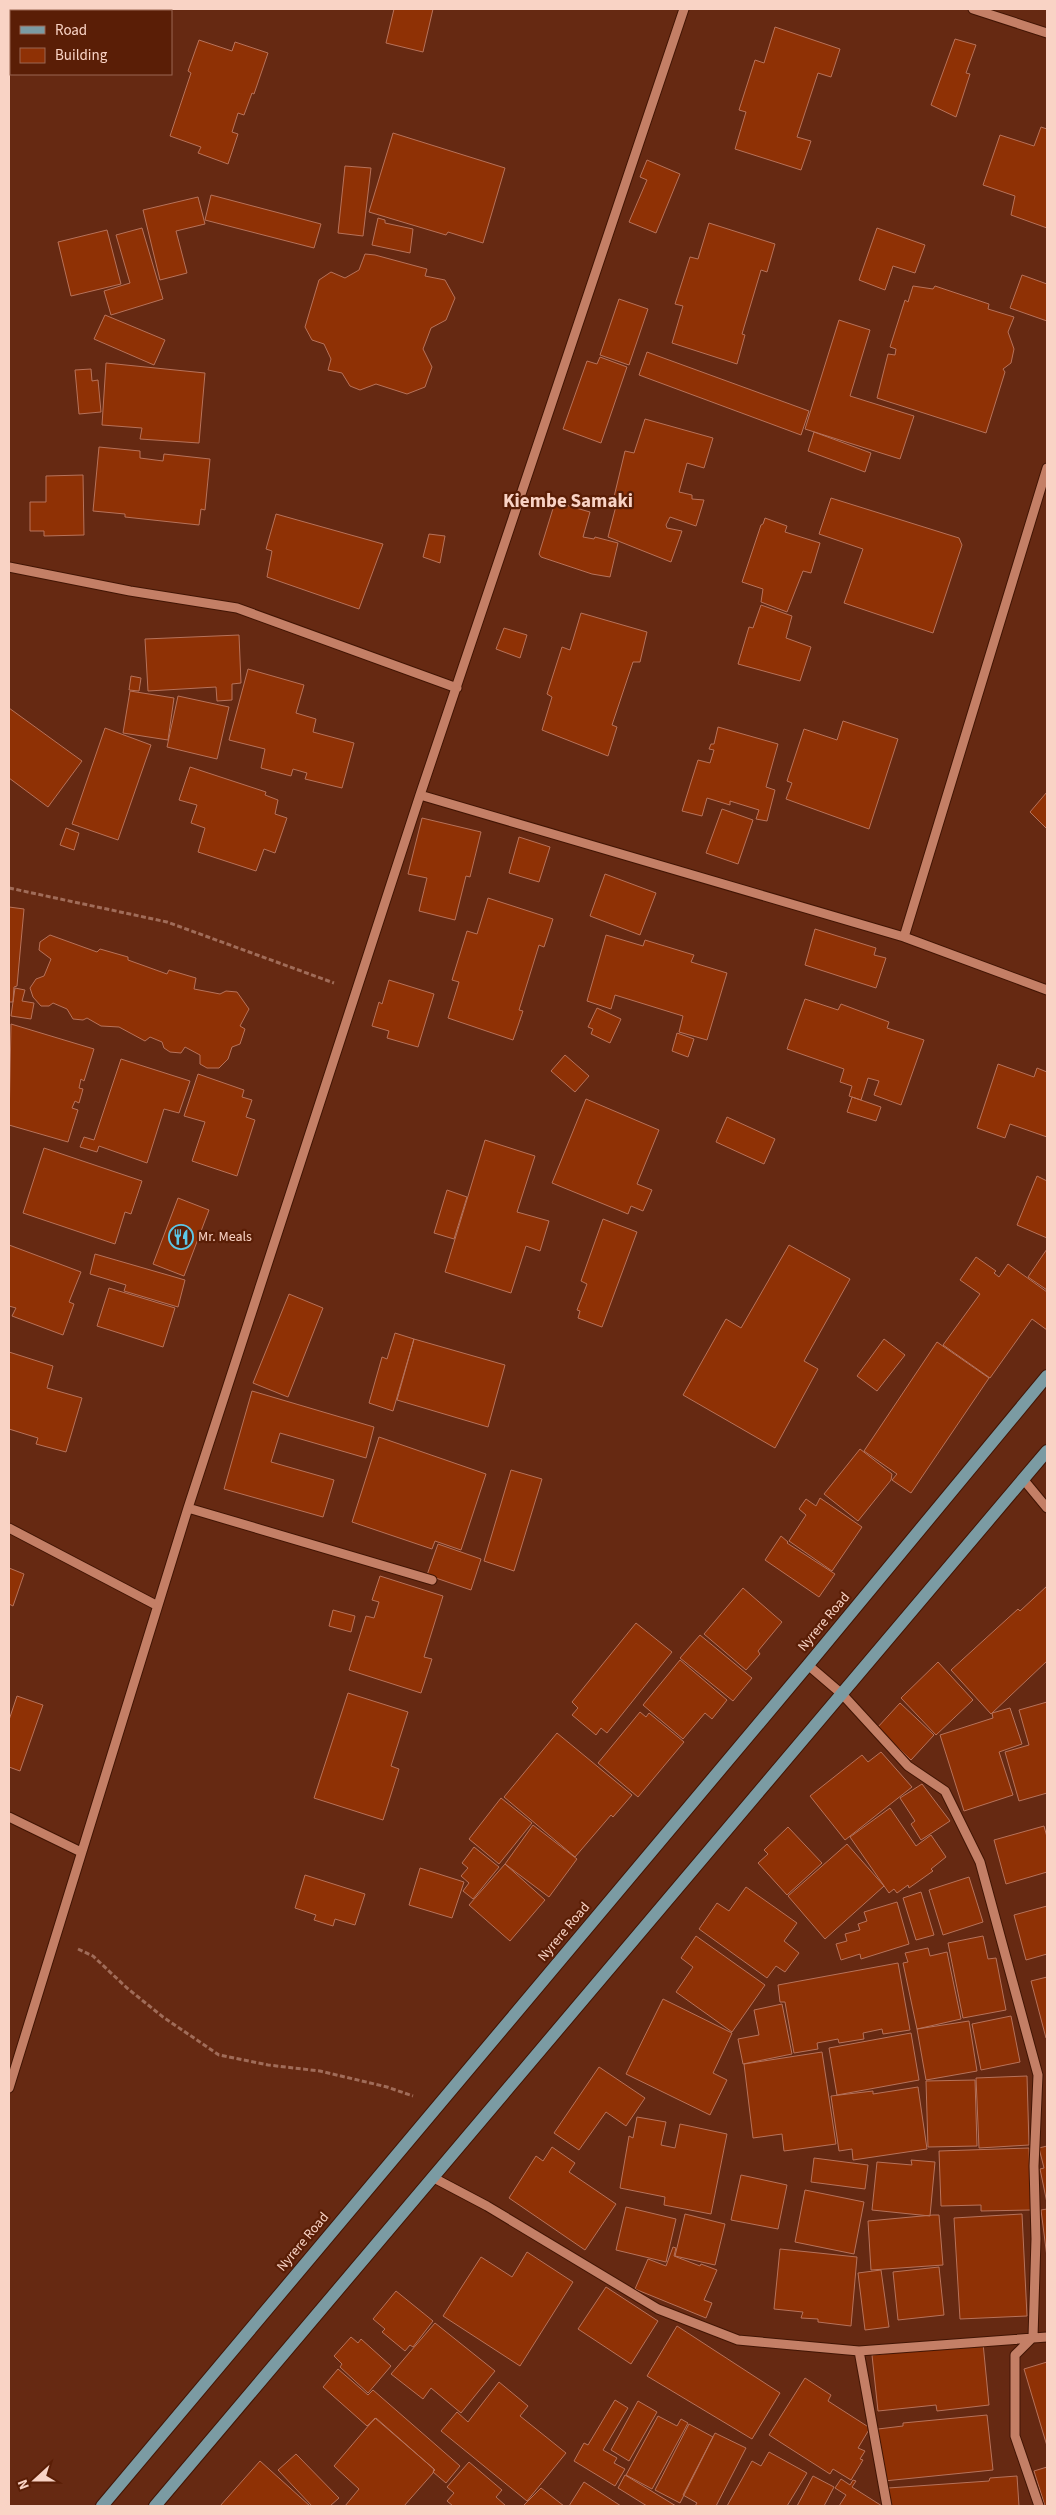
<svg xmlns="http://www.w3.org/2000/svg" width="1056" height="2515" font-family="'Source Sans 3',sans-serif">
  <rect width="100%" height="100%" fill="#662912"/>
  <path fill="#8f3105" stroke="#b7725a" d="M394,9H433L423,52L386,43Z
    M775,27L840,49L831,77L818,73L797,137L811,141L801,170L735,149L746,112L739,110L755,60L764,63Z
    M955,39L976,45L966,73L970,74L956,117L931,105Z
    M199,40L232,51L235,42L268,53L254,94L252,93L244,115L238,113L232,132L238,134L228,164L198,153L201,147L170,136L191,73L188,71Z
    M1041,127L1047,129V228L1011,215L1015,196L983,185L1000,135L1034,146Z
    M393,133L505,168L483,243L448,232L446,235L369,212Z
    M647,160L680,174L656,233L629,222L647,180L640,177Z
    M345,166L371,168L363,236L338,233Z
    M211,195L321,224L314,248L205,220Z
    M198,197L205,224L176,231L187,273L160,280L143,210Z
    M378,218L385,220V223L413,229L410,253L372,245Z
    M709,223L775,244L767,272L761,270L742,334L745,335L737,364L672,343L683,306L675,304L690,257L698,259Z
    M142,228L163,299L111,315L104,291L130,283L116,235Z
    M877,228L925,245L915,273L893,266L885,290L859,280Z
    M107,230L121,284L71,296L58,242Z
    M365,254L375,255L427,269L425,276L445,280L455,298L446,320L431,328L423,349L432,367L425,387L407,394L376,384L360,390L350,386L342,373L328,370L331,359L324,344L312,340L305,327L319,280L331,272L345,278L359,270Z
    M1022,275L1047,284V321L1010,308Z
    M913,286L933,289L935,286L989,304L988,309L1014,317L1008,332L1014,349L1011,363L1003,369L1005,372L986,433L877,398L888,354L895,355L896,349L890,347L905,300L908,302Z
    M619,299L648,309L629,365L600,355Z
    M105,315L165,340L154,365L94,339Z
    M839,320L870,330L850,396L914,416L900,459L805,429Z
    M647,352L809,411L801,435L639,375Z
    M600,357L627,367L601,443L563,429L587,361L597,364Z
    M106,363L205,373L199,443L140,439L142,428L102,425Z
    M91,369L92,381L98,380L101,412L79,414L75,370Z
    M645,419L713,438L704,468L687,463L679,492L692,495V499L704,500L696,526L670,517L666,525L667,528L682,531L671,562L608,537L617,502L613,501L625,451L634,453Z
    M814,432L871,453L865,472L808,451Z
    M99,447L140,451V458L163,461L164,454L210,459L205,510L201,509L199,525L125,517V514L93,511Z
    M83,475L84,535L44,536V531H30V502H46V476Z
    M831,498L959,538L962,545L933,633L844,603L863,549L819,534Z
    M555,502L590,512L583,537L594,539L595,537L618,543L610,577L592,574L541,557L539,554Z
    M276,514L383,544L359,609L267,577L272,551L266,549Z
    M765,518L787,526L785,532L820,543L811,573L803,571L787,612L761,602L763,589L742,582L761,525L763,524Z
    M429,534L445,536L440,563L423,557Z
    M761,605L792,616L786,638L811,647L800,681L738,664L749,627L753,628Z
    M581,613L647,632L640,662H633L612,725L617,727L608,756L542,730L552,697L547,694L562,647L570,650Z
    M504,628L527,635L520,658L496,649Z
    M239,635L241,683L232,684V700L217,701L216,687L148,691L145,639Z
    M248,669L304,685L296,713L316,719L313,732L354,743L342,788L305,779L307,773L293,769L291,776L261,768L265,749L229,740Z
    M131,676L141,678L139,691L129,690Z
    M130,691L174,698L168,740L123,733Z
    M178,696L229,707L217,759L167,747Z
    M9,708L82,761L48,807L9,778Z
    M843,721L898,739L869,829L786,799L792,783L787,781L804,729L837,740Z
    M718,727L778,744L766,787L775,790L767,821L756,819L759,810L730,801V805L707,798L702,816L682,811L698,760L710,763L714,750L709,749L711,744H714Z
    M105,728L151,745L118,840L72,824Z
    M190,767L266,792L265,795L278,800L275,814L287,818L275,853L264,849L256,871L198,852L205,828L191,823L197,805L179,800Z
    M1047,792V829L1030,812Z
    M722,809L753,820L738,864L706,853Z
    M422,818L481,832L470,877L466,876L455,920L419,911L427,878L408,874Z
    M66,828L79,833L74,850L60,845Z
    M519,837L550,847L539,882L509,873Z
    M605,874L656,893L640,935L590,916Z
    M488,898L553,919L544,947L539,945L519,1010L523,1011L513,1040L448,1018L459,982L452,980L467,931L477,934Z
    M9,907L24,909L17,986L14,987L13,1002H9Z
    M815,929L876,948L874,955L886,958L876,988L805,965Z
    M50,935L97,952L100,949L128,957V960L167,974L169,970L196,978L194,989L220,994L226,991L237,992L249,1009L240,1026L245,1029L240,1044L232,1047L228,1059L219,1068H207L200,1064V1055L185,1047L181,1053L170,1052L164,1048L162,1042L150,1037L145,1041L119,1027L101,1026L87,1018L83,1020L73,1019L67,1009L53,1003L49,1006H41L33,997L30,988L36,979L44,976L51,959L39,950L40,942Z
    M606,935L643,946L645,940L694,955L691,962L727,973L707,1040L679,1032L683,1016L615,995L611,1009L587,1001Z
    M389,980L434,994L418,1047L387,1038L389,1031L372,1026L379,1002L382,1004Z
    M15,988L25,990L22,1001L34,1003L31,1019L11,1016Z
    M805,999L838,1010L841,1004L889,1022L887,1028L924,1040L901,1105L874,1095L879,1081L868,1078L861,1100L849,1096L852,1086L840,1082L844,1069L787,1049Z
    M597,1008L621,1019L610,1043L591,1034L593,1029L588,1027Z
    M11,1024L94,1049L84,1081L81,1079L79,1088L83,1089L79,1103L75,1101L72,1108L78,1110L68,1142L9,1125Z
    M677,1033L694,1039L688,1057L672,1051Z
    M565,1055L589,1076L575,1092L551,1071Z
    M121,1059L190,1081L179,1113L164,1109L147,1163L99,1146L97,1152L80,1147L84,1137L94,1140Z
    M998,1064L1034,1077L1037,1068L1047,1072V1137L1010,1124L1005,1138L977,1128Z
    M198,1074L244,1090L242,1097L252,1100L246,1117L255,1120L237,1176L192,1161L205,1122L184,1116Z
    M852,1097L881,1107L876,1121L847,1112Z
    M586,1099L659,1130L637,1184L652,1190L643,1211L631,1206L628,1214L552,1183Z
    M727,1117L775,1139L764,1164L716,1142Z
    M485,1140L535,1156L517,1212L549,1221L540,1251L526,1246L511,1293L445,1272Z
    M44,1148L142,1181L131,1214L125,1212L115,1244L23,1213Z
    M1037,1176L1047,1181V1238L1017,1225Z
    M447,1190L467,1197L454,1239L434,1233Z
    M178,1198L209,1210L184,1276L153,1264Z
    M603,1219L637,1232L602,1327L578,1318L580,1311L577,1310L587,1284L581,1281Z
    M9,1245L81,1272L69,1302L74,1304L63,1335L12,1316L16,1308L9,1306Z
    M789,1245L850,1279L804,1361L818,1369L775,1448L683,1395L726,1319L741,1328Z
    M1047,1249V1290L1028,1277Z
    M95,1254L185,1280L178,1307L124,1291L126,1285L90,1274Z
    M976,1257L996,1271L994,1273L999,1277L1008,1264L1047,1292V1330L1032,1319L990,1378L943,1345L980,1294L960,1280Z
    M109,1288L175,1308L163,1347L97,1326Z
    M289,1294L323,1308L288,1397L253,1383Z
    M395,1333L414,1339L393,1411L369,1403L382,1357L387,1359Z
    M414,1339L505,1365L488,1427L397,1400Z
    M884,1339L905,1355L877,1391L857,1376Z
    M937,1342L989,1378L911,1493L892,1480L897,1474L864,1451Z
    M9,1352L53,1366L47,1388L82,1398L66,1452L36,1444L38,1438L9,1429Z
    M252,1391L374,1427L366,1458L280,1433L271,1462L334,1480L323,1517L224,1489Z
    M379,1437L486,1474L461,1550L435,1541L432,1549L352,1522Z
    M860,1449L892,1474L891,1480L858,1521L824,1494Z
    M511,1470L542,1479L514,1571L484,1561Z
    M820,1498L862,1527L832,1571L789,1541L806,1515L799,1509L806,1499L816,1506Z
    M781,1536L788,1542L787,1543L835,1574L819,1597L765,1560Z
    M438,1544L481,1559L471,1590L427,1575Z
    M9,1568L24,1574L13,1606L9,1604Z
    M380,1576L443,1596L424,1657L432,1659L421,1693L349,1670L366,1616L374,1618L379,1602L372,1600Z
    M1047,1586V1661L991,1714L951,1670L1018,1609L1020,1611Z
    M743,1588L782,1622L758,1651L760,1654L746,1670L704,1634Z
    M333,1610L355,1616L351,1632L329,1626Z
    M636,1623L672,1652L607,1733L601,1728L596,1735L572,1715L578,1708L572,1702Z
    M700,1635L752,1678L733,1701L680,1658Z
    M680,1660L727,1700L712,1719L705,1713L683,1739L643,1705Z
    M938,1662L973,1700L936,1735L901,1698Z
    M348,1693L408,1712L391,1766L399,1769L383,1820L314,1798Z
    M17,1696L43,1705L20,1771L9,1767V1720Z
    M1047,1702V1793L1019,1801L1005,1752L1029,1745L1019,1710Z
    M900,1703L934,1735L911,1760L877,1728Z
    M1010,1708L1022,1744L999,1752L1013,1795L964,1811L940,1735L993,1718L992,1713Z
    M640,1712L646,1717L649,1713L684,1742L638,1797L598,1763Z
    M557,1733L632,1795L613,1817L611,1815L575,1857L504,1797Z
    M881,1752L912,1787L845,1840L810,1796L862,1755L868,1762Z
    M922,1784L950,1821L921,1840L911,1824L915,1821L900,1798Z
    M501,1798L532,1823L499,1864L469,1839Z
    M890,1808L916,1846L931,1835L946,1857L931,1869L933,1871L909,1888L908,1885L897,1893L894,1889L889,1893L850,1837Z
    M533,1825L577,1859L549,1897L505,1864Z
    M1044,1826L1047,1837V1872L1006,1884L994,1840Z
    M788,1827L822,1863L787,1895L758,1863L768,1854L764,1850Z
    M847,1844L884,1886L825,1939L788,1896Z
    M474,1847L499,1867L473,1899L463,1891L469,1883L461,1876L468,1868L462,1863Z
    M505,1864L545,1900L510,1941L469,1905Z
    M420,1868L464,1882L452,1918L409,1905Z
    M305,1875L365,1894L355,1925L335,1919L333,1926L314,1920L316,1915L295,1908Z
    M969,1877L983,1922L943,1935L929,1890Z
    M746,1887L797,1923L784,1941L799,1953L785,1972L776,1966L767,1978L699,1929L717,1903L729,1911Z
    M921,1892L934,1935L916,1940L903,1898Z
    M897,1902L909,1944L861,1959L860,1954L841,1960L836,1944L847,1941L845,1934L860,1930L858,1924L867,1921L864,1912Z
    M1047,1906V1954L1026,1960L1014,1915Z
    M696,1936L765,1985L732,2032L676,1992L693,1967L681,1958Z
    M983,1936L988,1959L996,1958L1006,2010L963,2018L948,1943Z
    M928,1948L930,1956L947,1952L961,2019L917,2029L903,1963L908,1962L905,1953Z
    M898,1963L910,2030L883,2034L882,2029L863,2033L864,2039L839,2043L838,2039L817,2043L818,2049L794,2053L785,2002H780L778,1985Z
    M1047,1977V2037L1046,2038L1031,1981Z
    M663,1999L732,2033L713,2073L727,2080L710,2115L626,2074Z
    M782,2004L792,2054L743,2064L738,2039L759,2035L754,2010Z
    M1011,2016L1020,2062L981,2070L972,2024Z
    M969,2021L977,2071L926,2080L917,2029Z
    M911,2033L919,2080L837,2095L829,2048Z
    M822,2052L836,2144L784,2151L782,2134L753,2138L744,2064Z
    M599,2067L645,2098L626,2126L606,2112L579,2150L554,2133Z
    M1027,2076L1029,2145L979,2148L976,2078Z
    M975,2080L977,2146L928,2147L926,2081Z
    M918,2087L927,2149L853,2160L852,2149L839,2151L831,2096L873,2091V2094Z
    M637,2117L666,2122L661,2145L675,2148L680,2124L727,2134L711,2214L664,2205L665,2197L620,2188L629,2136L633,2138Z
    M1047,2146V2203L1040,2169L1044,2168L1039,2148Z
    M552,2147L575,2163L569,2172L616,2204L585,2250L509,2198L536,2156L543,2161Z
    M1029,2148L1031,2210L981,2211V2205L941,2206L939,2151Z
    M814,2158L868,2165L865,2189L811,2182Z
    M911,2160L935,2162L930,2216L872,2210L877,2162L912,2165Z
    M741,2175L787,2185L778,2229L731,2220Z
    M805,2190L864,2202L854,2254L795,2242Z
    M626,2207L676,2219L666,2262L616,2250Z
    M1047,2209V2257L1041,2210Z
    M685,2214L725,2224L715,2265L675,2256Z
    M1022,2214L1027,2316L960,2319L954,2218Z
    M933,2215H939L943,2265L871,2270L868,2221Z
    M673,2247L676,2248L674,2256L700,2266L701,2264L717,2270L704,2300L712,2303L706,2318L635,2289L648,2259L666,2266Z
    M780,2249L857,2257L851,2326L818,2322V2319L801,2318L803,2312L774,2309Z
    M527,2252L573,2282L520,2366L443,2316L481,2257L512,2277Z
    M939,2267L944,2315L898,2320L893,2272Z
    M881,2270L889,2327L865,2330L858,2273Z
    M606,2287L658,2321L631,2364L578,2329Z
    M396,2291L433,2321L413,2347L410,2345L405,2351L382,2332L385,2329L373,2319Z
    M435,2323L495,2371L461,2413L431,2388L423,2399L391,2374Z
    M677,2326L780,2393L752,2439L647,2376Z
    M351,2337L358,2343L361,2339L391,2366L368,2393L340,2367L342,2364L334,2356Z
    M983,2343L989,2405L937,2411L936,2405L878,2411L872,2355Z
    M1047,2362V2446L1024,2369Z
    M338,2369L368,2395L373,2390L460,2466L446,2483L433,2472L435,2470L376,2418L367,2426L323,2387Z
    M805,2378L831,2395L828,2401L870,2428L858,2448L865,2451L860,2459L863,2460L851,2480L833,2469L830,2474L769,2435Z
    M499,2382L528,2406L520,2416L566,2453L527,2501L441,2431L457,2412L468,2422Z
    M615,2400L628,2408L603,2450L617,2458L614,2463L625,2469L615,2486L574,2461L584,2443L588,2445Z
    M638,2401L657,2412L629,2461L611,2450Z
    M987,2415L993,2470L884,2481L878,2429L903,2426V2423Z
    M658,2416L677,2426L681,2419L688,2423L652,2489L626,2475Z
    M375,2418L434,2469L433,2473L404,2506H345L359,2489L334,2466Z
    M689,2424L713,2437L680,2503L655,2490Z
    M715,2433L746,2448L716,2506H695L697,2503L683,2495Z
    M769,2452L807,2473L787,2506H727L752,2461L761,2466Z
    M296,2454L339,2498L330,2506H312L278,2470Z
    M260,2461L310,2506H220Z
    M469,2462L502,2490L496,2497L506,2506H453L447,2501L454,2493L447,2487Z
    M1047,2467V2506H1045L1034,2471Z
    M625,2475L676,2506H647L618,2488Z
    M813,2476L834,2487L824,2506H797Z
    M1017,2476L1019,2506H889L888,2488L989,2481L990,2478Z
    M841,2479L850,2485L853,2480L856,2481L852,2487L882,2506H839L846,2495L835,2488Z
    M584,2482L621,2506H569Z
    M541,2488L564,2506H523Z"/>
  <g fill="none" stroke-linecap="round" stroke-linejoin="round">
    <defs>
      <path id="minor" d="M973,9L1047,33
        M9,567L130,591L237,608L457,688
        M420,795L904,937L1047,990
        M904,937L1047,468
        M1023,1479L1047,1508
        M188,1508L432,1580
        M9,1528L156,1605
        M808,1665L843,1695L908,1766L945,1791L980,1862L1038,2075L1034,2166L1036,2239L1033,2337L1015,2355V2436L1039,2506
        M9,1817L81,1852
        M9,2088L188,1508L420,795L684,9
        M432,2177L487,2206L658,2309L738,2340L859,2351L1047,2337
        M859,2351L887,2506"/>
      <path id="major" d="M102,2506L808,1665L1047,1376
        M155,2506L1047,1451"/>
    </defs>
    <use href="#minor" stroke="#421504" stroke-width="11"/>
    <use href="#major" stroke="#421504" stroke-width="14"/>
    <path stroke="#a06c59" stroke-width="3" stroke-dasharray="5 2.5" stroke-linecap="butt" d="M9,888L167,922L334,983
      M78,1949L93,1956L127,1988L163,2017L219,2055L268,2065L320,2071L387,2087L413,2096"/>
    <use href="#minor" stroke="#c47f66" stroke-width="9"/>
    <use href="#major" stroke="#7b9ba3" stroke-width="12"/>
  </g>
  <defs>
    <symbol id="restaurant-ring" viewBox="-11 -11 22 22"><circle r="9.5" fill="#5a1e06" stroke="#5cc7e7" stroke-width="1.5"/><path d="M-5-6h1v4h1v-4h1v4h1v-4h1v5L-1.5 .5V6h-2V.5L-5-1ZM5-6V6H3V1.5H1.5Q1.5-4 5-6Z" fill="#5cc7e7"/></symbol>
  </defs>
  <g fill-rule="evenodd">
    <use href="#restaurant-ring" x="167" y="1223" width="28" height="28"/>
  </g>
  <g text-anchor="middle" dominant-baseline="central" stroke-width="4.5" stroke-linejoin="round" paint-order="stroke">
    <g font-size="14" fill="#f9d3c5" stroke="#5a1e06" text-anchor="start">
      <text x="198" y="1237">Mr. Meals</text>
    </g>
    <g font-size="14" fill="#f9d3c5" stroke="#5a1e06">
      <text transform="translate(824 1622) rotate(-50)">Nyrere Road</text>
      <text transform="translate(564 1932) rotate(-50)">Nyrere Road</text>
      <text transform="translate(303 2242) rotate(-50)">Nyrere Road</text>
    </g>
    <g font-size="19" font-weight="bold" fill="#f9d3c5" stroke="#5a1e06">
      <text x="568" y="501">Kiembe Samaki</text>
    </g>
  </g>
  <rect width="1056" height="2515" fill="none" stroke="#f9d3c5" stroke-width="20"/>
  <rect x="10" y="10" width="162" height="65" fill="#5a1e06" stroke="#9a6652"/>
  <rect x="20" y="26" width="25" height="8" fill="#7b9ba3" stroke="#9a6652"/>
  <text x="55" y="35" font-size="15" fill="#f9d3c5">Road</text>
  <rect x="20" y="48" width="25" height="15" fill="#8f3105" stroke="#9a6652"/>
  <text x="55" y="60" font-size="15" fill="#f9d3c5">Building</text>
  <g transform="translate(35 2480) rotate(249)" stroke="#5a1e06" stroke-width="4" paint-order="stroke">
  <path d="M0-4L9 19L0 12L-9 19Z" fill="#f9d3c5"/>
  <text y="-8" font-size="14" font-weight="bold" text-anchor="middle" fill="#f9d3c5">N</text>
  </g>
</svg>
